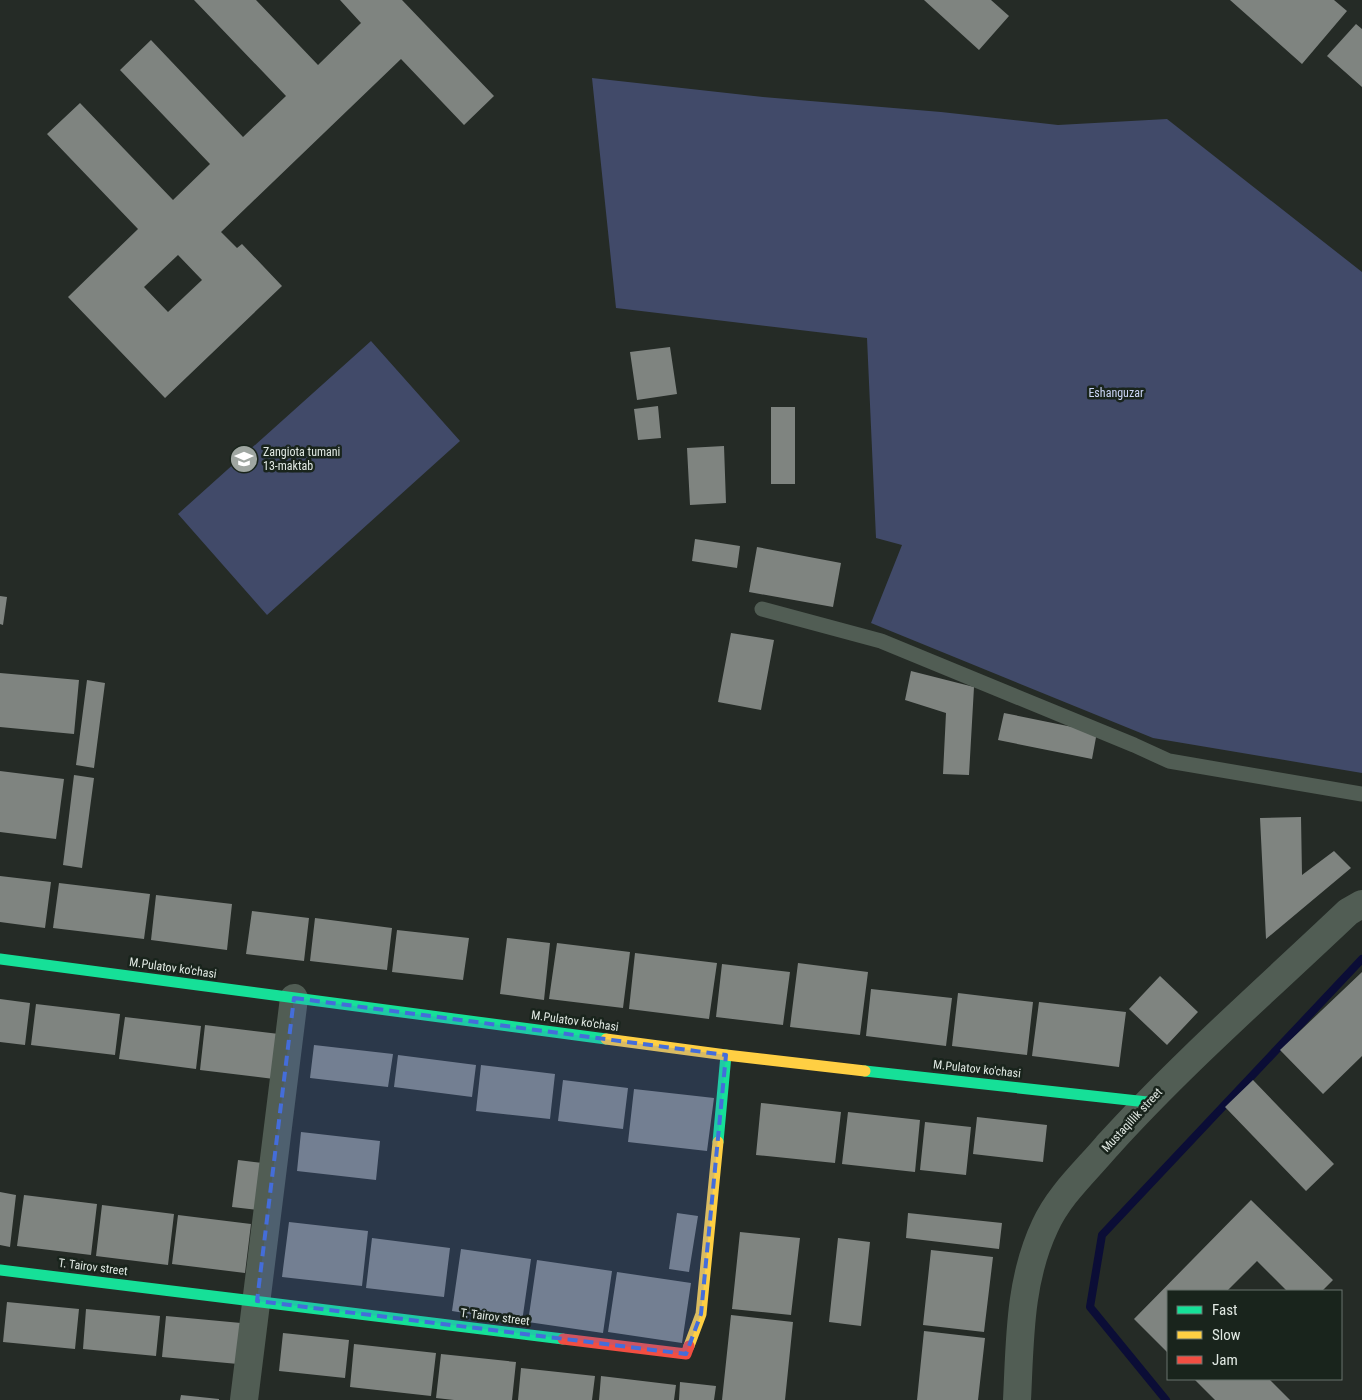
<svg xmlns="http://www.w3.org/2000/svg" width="1362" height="1400" font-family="'Roboto Condensed',sans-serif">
  <rect width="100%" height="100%" fill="#252b26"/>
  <path fill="#414a69" d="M592,78L763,97L941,112L1058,125L1167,119L1362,272V773L1153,738L871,623L902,545L876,538L867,338L616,308Z
    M371,341L460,441L267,615L178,514Z"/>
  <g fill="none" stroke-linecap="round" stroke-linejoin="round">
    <path stroke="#0b0d36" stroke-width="8" d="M1166,1400L1090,1307L1102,1235L1362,959"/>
  </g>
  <path fill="#7f8480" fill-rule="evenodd" d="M194,0H256L318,65L361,23L340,0H402L494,96L464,125L401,59L221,232L237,248L242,244L282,286L165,398L68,297L138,229L47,134L80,103L173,200L210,164L120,70L151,40L243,137L286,96ZM178,255L202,280L168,312L144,287Z
    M924,0H991L1009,16L979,50Z
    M1230,0H1334L1347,11L1302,64Z
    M1356,24L1362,29V87L1327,56Z
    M670,347L677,394L637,400L630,352Z
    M658,406L661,438L638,440L634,409Z
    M771,407H795V484H771Z
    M724,446L726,503L690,505L687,448Z
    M695,539L740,546L737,568L692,561Z
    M757,547L841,563L833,607L749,592Z
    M0,596L7,597L3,625L0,624Z
    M731,633L774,640L761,710L718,702Z
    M911,671L974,687L969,775L943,774L946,713L905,700Z
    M0,673L79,680L74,734L0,727Z
    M87,680L105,683L94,768L76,765Z
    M1004,713L1097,732L1092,759L998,740Z
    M0,771L64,779L56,839L0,832Z
    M74,775L94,778L82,868L63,865Z
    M1301,817L1302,875L1334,851L1351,868L1266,939L1260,818Z
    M0,876L51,882L45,928L0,922Z
    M59,883L150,894L144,939L53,928Z
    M156,895L232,904L227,950L151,940Z
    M252,911L309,918L304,961L246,954Z
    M315,918L392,928L387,970L310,961Z
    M397,930L469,938L463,980L392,972Z
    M507,938L550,943L544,1000L500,994Z
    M557,943L630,952L623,1008L549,999Z
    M635,953L717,963L709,1019L629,1009Z
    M798,963L868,972L860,1035L790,1027Z
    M722,964L790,972L783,1025L716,1017Z
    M1362,972V1056L1323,1094L1280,1050Z
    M1160,976L1198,1012L1167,1045L1129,1009Z
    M871,989L952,998L946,1046L866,1036Z
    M958,993L1033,1002L1027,1055L952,1046Z
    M0,999L30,1003L25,1045L0,1042Z
    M1039,1002L1126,1012L1119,1067L1032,1056Z
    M36,1004L120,1014L115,1055L31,1045Z
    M125,1017L201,1026L196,1069L119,1059Z
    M205,1025L279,1034L274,1079L200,1070Z
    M314,1045L393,1054L388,1087L310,1078Z
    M398,1055L476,1065L472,1097L394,1087Z
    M481,1065L555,1074L550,1119L476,1111Z
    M563,1080L628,1088L623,1129L558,1121Z
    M1253,1080L1334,1164L1306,1191L1225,1107Z
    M634,1089L714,1098L707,1151L628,1142Z
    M761,1103L841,1112L835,1163L756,1155Z
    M848,1112L920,1120L915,1172L842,1164Z
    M977,1117L1047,1125L1043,1162L973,1154Z
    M925,1122L971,1127L966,1175L920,1170Z
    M301,1132L380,1141L376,1180L297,1171Z
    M238,1160L263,1163L258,1210L232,1207Z
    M0,1192L16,1195L10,1247L0,1245Z
    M24,1195L97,1204L91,1255L17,1246Z
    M1251,1200L1333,1280L1322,1291H1287L1257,1261L1227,1291H1168V1353L1134,1319Z
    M102,1205L174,1214L168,1265L96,1256Z
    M677,1213L698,1216L689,1272L669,1269Z
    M908,1213L1002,1223L999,1249L906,1238Z
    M178,1215L251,1224L245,1273L172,1264Z
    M289,1222L368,1231L362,1286L282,1277Z
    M740,1232L800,1238L791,1315L732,1309Z
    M372,1238L450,1248L444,1297L366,1288Z
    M838,1238L870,1242L861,1326L829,1322Z
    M461,1249L531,1259L522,1322L452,1311Z
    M931,1250L993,1257L984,1332L923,1325Z
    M537,1260L612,1271L603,1333L528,1322Z
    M617,1272L691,1283L682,1343L608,1332Z
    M7,1302L79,1309L75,1349L3,1342Z
    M86,1309L160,1316L156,1356L83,1349Z
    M731,1315L793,1322L785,1400H722Z
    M166,1316L241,1323L238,1364L162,1357Z
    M924,1331L985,1338L978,1400H917Z
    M283,1333L349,1340L345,1378L279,1371Z
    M354,1344L436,1353L431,1396L350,1387Z
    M441,1354L516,1362L512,1400H454L436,1398Z
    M521,1368L595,1376L592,1400H518Z
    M601,1376L676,1385L674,1400H599Z
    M1194,1379H1269L1290,1400H1215Z
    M680,1382L716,1386L714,1400H679Z
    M181,1395L219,1399V1400H180Z"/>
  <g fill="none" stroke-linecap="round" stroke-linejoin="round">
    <path stroke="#515d54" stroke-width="15" d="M762,609L881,641L1134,745L1169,761L1362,794"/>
    <path stroke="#515d54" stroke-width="28" d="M244,1400L294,998
      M1017,1400C1020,1341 1019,1281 1045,1226C1059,1195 1085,1172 1107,1146C1182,1063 1267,989 1348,912L1362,904"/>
    <path stroke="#16e098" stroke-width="11" d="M0,959L606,1039
      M865,1071L1147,1102
      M718,1142L726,1055
      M0,1270L563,1339"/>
    <path stroke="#ffcf43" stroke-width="11" d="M606,1039L726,1055L865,1071
      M689,1346L701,1314L718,1142"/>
    <path stroke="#f24e42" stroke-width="11" d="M563,1339L686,1354L689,1346"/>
  </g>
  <path fill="#446dda" fill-opacity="0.2" stroke="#446dda" stroke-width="4" stroke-dasharray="10 6" stroke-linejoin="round" d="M294,998L726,1055L701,1314L686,1354L257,1301Z"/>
  <defs>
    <symbol id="school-disc" viewBox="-11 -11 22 22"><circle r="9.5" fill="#9fa6a1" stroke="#19241c"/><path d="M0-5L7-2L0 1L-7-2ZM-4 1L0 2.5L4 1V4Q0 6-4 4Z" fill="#fff"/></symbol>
  </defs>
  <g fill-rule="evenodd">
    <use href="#school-disc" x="228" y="443" width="32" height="32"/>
  </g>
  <g text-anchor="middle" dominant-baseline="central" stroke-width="5" stroke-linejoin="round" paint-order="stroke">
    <g font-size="12" fill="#cbd5f6" stroke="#19241c">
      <text x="1116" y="393">Eshanguzar</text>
    </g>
    <g font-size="12" fill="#e1e9e3" stroke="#19241c" text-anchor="start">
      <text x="263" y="452">Zangiota tumani<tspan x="263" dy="14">13-maktab</tspan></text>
    </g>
    <g font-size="12" fill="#e1e9e3" stroke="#19241c">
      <text transform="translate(173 968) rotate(8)">M.Pulatov ko'chasi</text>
      <text transform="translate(575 1021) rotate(8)">M.Pulatov ko'chasi</text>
      <text transform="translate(977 1069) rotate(6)">M.Pulatov ko'chasi</text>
      <text transform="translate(1132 1120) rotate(-47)">Mustaqillik street</text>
      <text transform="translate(93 1267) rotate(7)">T. Tairov street</text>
      <text transform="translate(495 1317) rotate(7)">T. Tairov street</text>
    </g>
  </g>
  <rect x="1167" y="1290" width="175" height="90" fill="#19241c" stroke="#69736c"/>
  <rect x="1177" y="1306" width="25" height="8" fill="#16e098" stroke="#69736c"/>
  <text x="1212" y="1315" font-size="15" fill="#e1e9e3">Fast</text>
  <rect x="1177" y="1331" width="25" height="8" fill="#ffcf43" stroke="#69736c"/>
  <text x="1212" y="1340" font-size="15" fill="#e1e9e3">Slow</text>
  <rect x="1177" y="1356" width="25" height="8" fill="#f24e42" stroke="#69736c"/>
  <text x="1212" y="1365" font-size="15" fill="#e1e9e3">Jam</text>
</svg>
